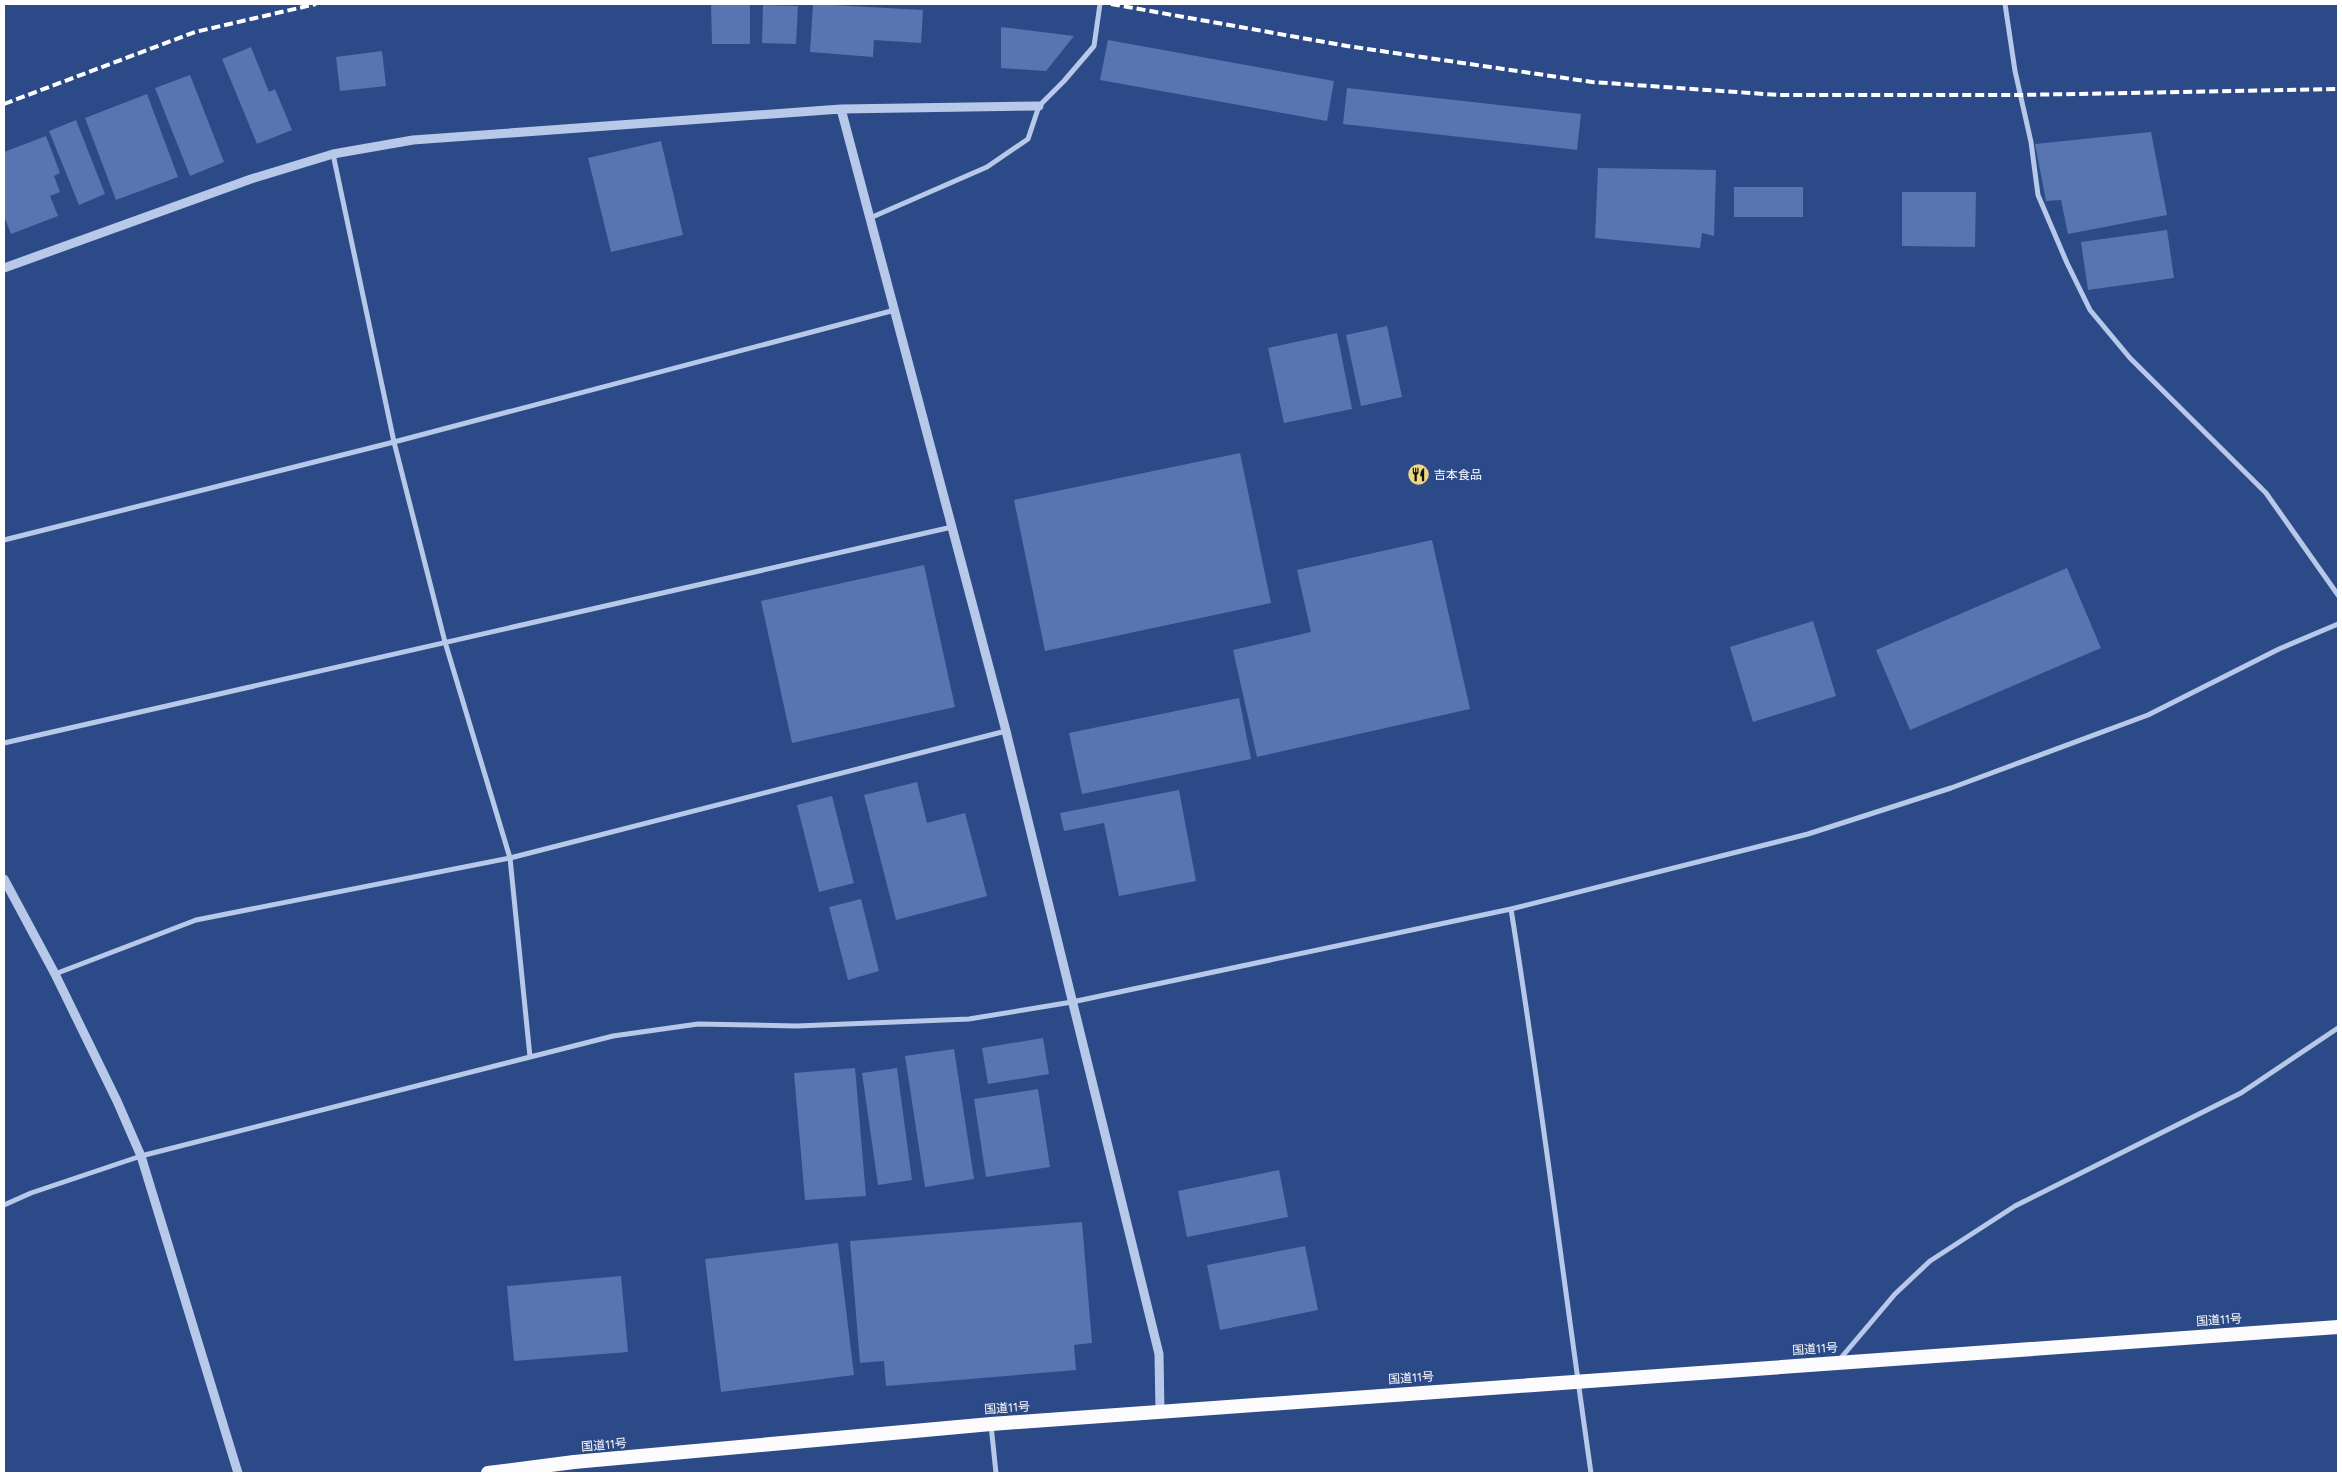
<svg xmlns="http://www.w3.org/2000/svg" width="2342" height="1477" font-family="Figtree,'Noto Sans JP',sans-serif">
  <rect width="100%" height="100%" fill="#2b4a87"/>
  <path fill="#5775b0" d="M711,4H750V44H712Z
    M813,4L923,10L921,43L874,40L873,57L810,52Z
    M763,5L798,6L796,44L762,43Z
    M1001,27L1074,36L1046,71L1001,68Z
    M1108,40L1334,81L1327,121L1100,80Z
    M251,47L269,92L275,89L292,130L257,144L222,59Z
    M382,51L386,86L340,91L336,57Z
    M190,75L224,162L190,176L155,88Z
    M1347,88L1581,114L1577,150L1343,124Z
    M147,94L178,177L116,200L85,118Z
    M76,120L105,194L79,205L49,131Z
    M2151,132L2167,215L2068,234L2061,200L2046,201L2035,144Z
    M46,136L60,173L54,176L60,192L50,196L58,216L11,234L4,216V152Z
    M661,141L683,235L611,252L588,158Z
    M1598,168L1716,170L1714,236L1702,233L1700,248L1595,238Z
    M1734,187H1803V217H1734Z
    M1902,192H1976L1975,247L1902,246Z
    M2167,230L2174,278L2088,290L2081,242Z
    M1387,326L1402,397L1361,406L1346,335Z
    M1337,333L1352,409L1284,423L1268,348Z
    M1240,453L1271,603L1045,651L1014,500Z
    M1432,540L1470,709L1257,757L1233,650L1311,632L1297,570Z
    M924,565L955,707L792,743L761,601Z
    M2067,568L2101,648L1910,730L1876,650Z
    M1813,621L1836,696L1753,722L1730,647Z
    M1239,698L1251,759L1082,794L1069,733Z
    M917,782L927,823L965,813L987,896L896,920L864,795Z
    M1179,790L1196,881L1119,896L1104,823L1064,831L1060,813Z
    M832,796L854,883L819,892L797,805Z
    M861,899L879,971L848,980L829,907Z
    M1043,1038L1049,1074L988,1084L982,1048Z
    M954,1049L974,1179L925,1187L905,1056Z
    M855,1068L866,1196L805,1200L794,1073Z
    M897,1068L912,1180L878,1185L862,1073Z
    M1038,1089L1050,1167L986,1177L974,1099Z
    M1279,1170L1288,1217L1187,1237L1178,1191Z
    M1082,1222L1092,1343L1074,1345L1076,1370L886,1386L884,1361L860,1363L850,1241Z
    M838,1243L854,1375L721,1392L705,1259Z
    M1305,1246L1318,1310L1220,1330L1207,1265Z
    M621,1276L628,1352L514,1361L507,1286Z"/>
  <g fill="none" stroke-linecap="round" stroke-linejoin="round">
    <path stroke="#b7c8e8" stroke-width="5" d="M2005,4L2015,71L2031,142L2038,195L2067,263L2090,310L2130,358L2266,493L2338,595
      M333,154L394,442L445,642L510,858L530,1057
      M870,218L987,167L1028,139L1039,106L1064,81L1094,46L1100,4
      M4,540L394,442L895,310
      M4,743L952,527
      M1511,909C1541,1096 1564,1285 1591,1473
      M55,974L196,920L510,858L1006,731
      M4,1205L31,1193L141,1156L613,1036L698,1024L797,1026L969,1019L1072,1002L1511,909L1808,834L1951,788L2148,715L2279,649L2338,624
      M1840,1359L1895,1294L1930,1261L2015,1206L2241,1093L2338,1028
      M991,1425L996,1473"/>
    <path stroke="#b7c8e8" stroke-width="9" d="M841,109L1006,731L1159,1354L1160,1412
      M4,268L251,179L333,154L413,140L841,109L1039,106
      M4,879L55,974L117,1101L141,1156L238,1473"/>
    <path stroke="#fcfcfe" stroke-width="14" d="M488,1473L574,1462L991,1424L2338,1327"/>
    <path stroke="#fff" stroke-width="4" stroke-dasharray="9 4" stroke-linecap="butt" d="M1111,4L1347,46L1592,82L1779,95H2020L2338,89
      M4,104L195,32L316,4"/>
  </g>
  <defs>
    <symbol id="restaurant-disc" viewBox="-11 -11 22 22"><circle r="9.5" fill="#eed97f" stroke="#2b4a87"/><path d="M-5-6h1v4h1v-4h1v4h1v-4h1v5L-1.5 .5V6h-2V.5L-5-1ZM5-6V6H3V1.5H1.5Q1.5-4 5-6Z" fill="#111"/></symbol>
  </defs>
  <g fill-rule="evenodd">
    <use href="#restaurant-disc" x="1406" y="462" width="25" height="25"/>
  </g>
  <g text-anchor="middle" dominant-baseline="central" stroke-width="4" stroke-linejoin="round" paint-order="stroke">
    <g font-size="12" fill="#fff" stroke="#2b4a87" text-anchor="start">
      <text x="1434" y="475">吉本食品</text>
    </g>
    <g font-size="12" fill="#fff" stroke="#2b4a87">
      <text transform="translate(2219 1320) rotate(-4)">国道11号</text>
      <text transform="translate(1815 1349) rotate(-4)">国道11号</text>
      <text transform="translate(1411 1378) rotate(-4)">国道11号</text>
      <text transform="translate(1007 1408) rotate(-4)">国道11号</text>
      <text transform="translate(604 1445) rotate(-5)">国道11号</text>
    </g>
  </g>
  <rect width="2342" height="1477" fill="none" stroke="#ffffff" stroke-width="10"/>
</svg>
